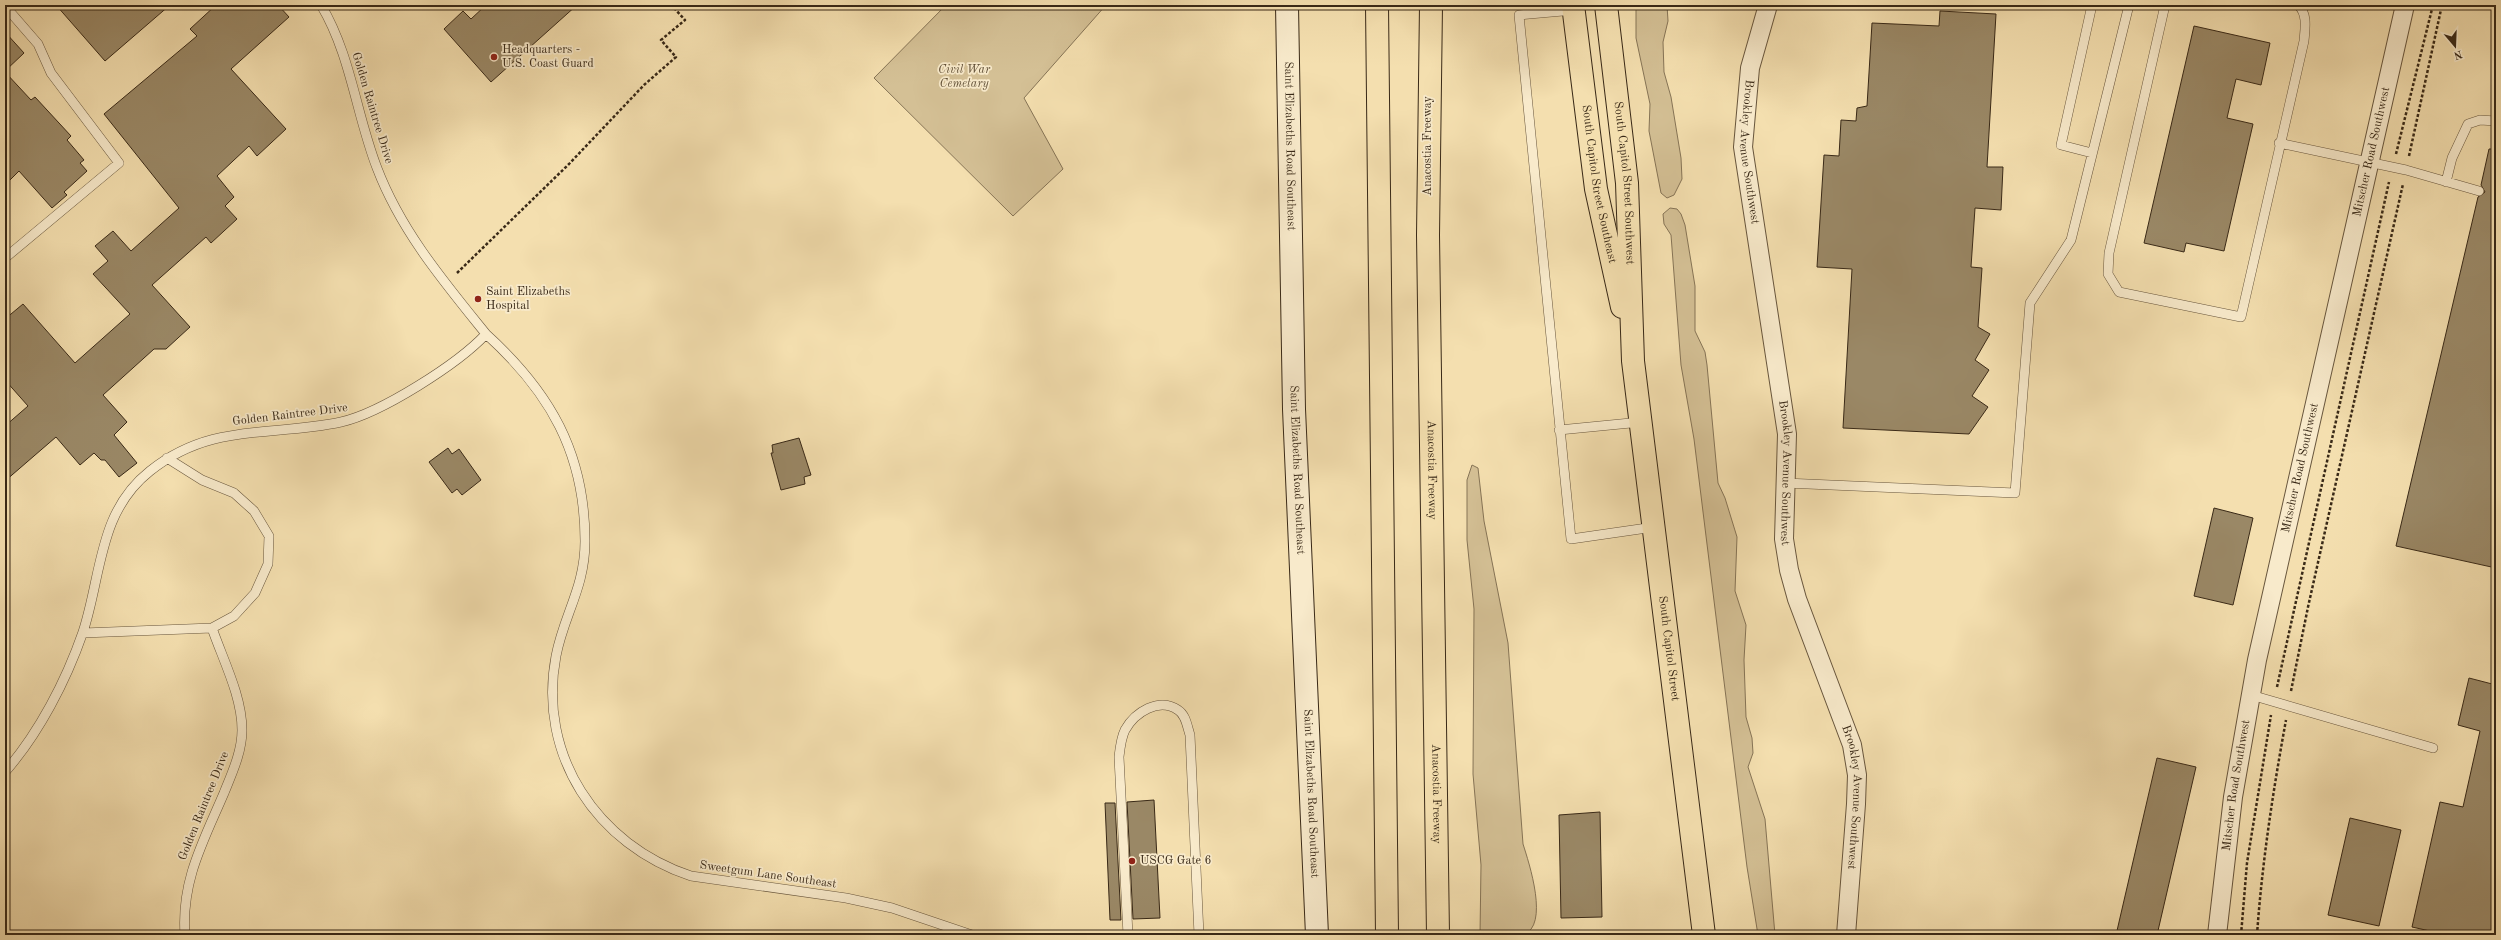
<svg xmlns="http://www.w3.org/2000/svg" width="2501" height="940" font-family="'Old Standard TT',serif">
  <rect width="100%" height="100%" fill="#f4dfaf"/>
  <filter id="stains"><feTurbulence type="fractalNoise" baseFrequency=".005" numOctaves="4"/><feColorMatrix values="0 0 0 0 .2 0 0 0 0 .09 0 0 0 0 .02 0 0 0 .5 -.17"/></filter>
  <radialGradient id="worn" r=".72"><stop offset=".6" stop-color="#630" stop-opacity="0"/><stop offset="1" stop-color="#630" stop-opacity=".3"/></radialGradient>
  <path fill="#d4c095" stroke="#867456" d="M946,5H1106L1024,98L1063,169L1013,216L874,78Z
    M1636,5H1667L1668,21L1663,42L1664,72L1671,97L1681,158L1682,179L1674,195L1667,198L1661,193L1649,131L1650,104L1636,38Z
    M1670,208L1677,209L1681,214L1685,225L1695,286V331L1705,352L1707,365L1718,483L1725,498L1737,537L1735,591L1746,625L1744,660L1746,717L1752,738L1753,753L1748,767L1765,819L1775,935H1758L1747,867L1694,439L1681,365L1671,235L1664,224L1663,214Z
    M1472,465L1478,468L1484,521L1508,643L1523,844C1529,863 1550,926 1523,935C1511,938 1492,935 1480,935L1481,865L1473,774L1474,609L1467,540V480Z"/>
  <path fill="#9a8866" stroke="#392917" d="M56,5H170L105,61Z
    M216,5H278L289,17L231,69L286,129L257,156L249,146L217,176L234,197L225,206L237,219L211,243L206,237L152,285L190,327L166,349H154L103,395L127,422L114,435L137,463L119,477L105,460H101L94,453L80,465L56,437L5,481V426L28,406L5,380V319L23,304L75,363L130,314L93,274L108,261L95,246L113,231L131,251L179,208L104,114L197,36L190,29Z
    M486,5H577L491,82L444,29L463,11L471,19Z
    M1940,11L1996,14L1987,167H2003L2001,210L1975,208L1971,267L1982,268L1978,327L1990,334L1975,360L1989,370L1972,396L1988,407L1969,434L1843,428L1852,269L1817,267L1824,155L1839,156L1841,120L1856,121L1857,108L1867,106L1872,23L1939,26Z
    M2194,26L2270,43L2261,85L2236,79L2227,118L2253,124L2224,251L2186,243L2184,252L2144,243Z
    M5,32L24,53L5,71Z
    M5,72L31,100L35,97L71,136L67,140L84,160L80,163L87,171L64,192L67,195L52,208L19,171L5,185Z
    M2489,149H2496V568L2396,546L2478,197L2485,192L2481,185Z
    M799,438L811,475L804,477L805,484L781,490L771,453H773L772,445Z
    M448,448L452,454L459,449L481,480L462,495L457,489L452,493L429,462Z
    M2214,508L2253,518L2233,605L2194,596Z
    M2469,678L2496,685V935H2448L2412,927L2440,802L2463,807L2480,731L2458,725Z
    M2157,758L2196,767L2157,935H2116Z
    M1154,800L1160,918L1133,919L1127,802Z
    M1105,803H1115L1121,920H1110Z
    M1600,812L1602,917L1561,918L1559,815Z
    M2350,818L2401,830L2379,926L2328,915Z"/>
  <g fill="none" stroke-linecap="round" stroke-linejoin="round">
    <defs>
      <path id="lane" d="M2165,5L2109,253L2108,274L2119,292L2241,317L2304,41C2305,29 2308,14 2298,5
        M5,6L38,44L51,73L119,163L5,258
        M1574,10L1519,15L1571,539L1654,527
        M2279,143L2406,170L2479,191
        M2092,153L2061,145L2092,5
        M2446,182L2452,158L2468,124L2480,120L2496,121
        M486,334C550,392 585,453 585,541C585,588 564,614 556,656C537,755 597,845 691,876L846,898L892,908L972,935
        M1559,430L1641,422
        M167,458L202,480L234,493L254,511L269,536L268,564L255,593L234,616L212,628
        M1785,483L2015,493L2030,303L2071,240L2129,5
        M83,633L212,628C223,660 242,696 242,730C242,752 232,773 224,793C203,842 181,881 185,935
        M2251,695L2433,748
        M5,772C39,733 66,681 83,632C102,574 98,512 150,471C211,422 271,437 341,422C381,413 458,364 486,334C444,282 401,231 377,168C356,114 351,55 321,5
        M1128,935L1119,757C1120,748 1121,738 1125,730C1135,712 1159,697 1178,710C1186,715 1187,726 1190,735L1199,935"/>
      <g id="street">
        <path id="s1" d="M1768,5L1750,68L1743,147L1787,434L1784,539L1789,570L1797,599L1852,745L1857,775L1856,804L1846,935"/>
        <path id="s2" d="M2217,935L2233,797L2257,660L2405,5"/>
      </g>
      <g id="secondary">
        <path id="s3" d="M1287,5L1294,409L1317,935"/>
      </g>
      <g id="primary">
        <path id="s4" d="M1573,5L1596,189L1622,307"/>
        <path id="s5" d="M1606,5L1627,183L1633,361L1704,935"/>
      </g>
      <g id="highway">
        <path d="M1377,5L1387,935"/>
        <path id="s6" d="M1431,5L1428,235L1438,935"/>
      </g>
    </defs>
    <use href="#lane" stroke="#68563d" stroke-width="10"/>
    <use href="#street" stroke="#68563d" stroke-width="20"/>
    <use href="#secondary" stroke="#392917" stroke-width="24"/>
    <use href="#primary" stroke="#392917" stroke-width="24"/>
    <use href="#highway" stroke="#392917" stroke-width="24"/>
    <path stroke="#392917" stroke-width="2.5" stroke-dasharray="3 2" stroke-linecap="butt" d="M2396,154L2433,5
      M2409,156L2442,5
      M457,273L569,164L644,85L676,57L661,40L685,20L675,9L680,5
      M2277,687L2389,182
      M2291,691L2308,607L2403,184
      M2241,935L2247,863L2271,715
      M2257,935C2262,863 2273,791 2286,720"/>
    <use href="#lane" stroke="#f8eacb" stroke-width="9"/>
    <use href="#street" stroke="#f8eacb" stroke-width="18"/>
    <use href="#secondary" stroke="#f8eacb" stroke-width="22"/>
    <use href="#primary" stroke="#f4dfaf" stroke-width="22"/>
    <use href="#highway" stroke="#f4dfaf" stroke-width="22"/>
  </g>
  <g fill="#8f2418" stroke="#f8eacb" stroke-width="1.5">
    <circle cx="494" cy="57" r="4"/>
    <circle cx="478" cy="299" r="4"/>
    <circle cx="1132" cy="861" r="4"/>
  </g>
  <g text-anchor="middle" dominant-baseline="central" stroke-width="3.5" stroke-linejoin="round" paint-order="stroke">
    <g font-size="12" fill="#392917" stroke="#f8eacb" text-anchor="start">
      <text x="502" y="50">Headquarters -<tspan x="502" dy="14">U.S. Coast Guard</tspan></text>
      <text x="486" y="292">Saint Elizabeths<tspan x="486" dy="14">Hospital</tspan></text>
      <text x="1140" y="861">USCG Gate 6</text>
    </g>
    <g font-size="12" font-style="italic" fill="#604f36" stroke="#f8eacb">
      <text x="964" y="70">Civil War<tspan x="964" dy="14">Cemetary</tspan></text>
    </g>
    <g font-size="12" fill="#392917" stroke="#f8eacb">
      <text transform="translate(372 108) rotate(73)">Golden Raintree Drive</text>
      <text stroke="none"><textPath href="#s3" startOffset="141">Saint Elizabeths Road Southeast</textPath></text>
      <text transform="translate(1428 146) rotate(-90)">Anacostia Freeway</text>
      <text stroke="none"><textPath href="#s1" startOffset="150">Brookley Avenue Southwest</textPath></text>
      <text stroke="none"><textPath href="#s2" startOffset="799">Mitscher Road Southwest</textPath></text>
      <text stroke="none"><textPath href="#s5" startOffset="179">South Capitol Street Southwest</textPath></text>
      <text stroke="none"><textPath href="#s4" startOffset="181">South Capitol Street Southeast</textPath></text>
      <text transform="translate(290 415) rotate(-7)">Golden Raintree Drive</text>
      <text stroke="none"><textPath href="#s2" startOffset="475">Mitscher Road Southwest</textPath></text>
      <text stroke="none"><textPath href="#s3" startOffset="465">Saint Elizabeths Road Southeast</textPath></text>
      <text stroke="none"><textPath href="#s6" startOffset="465">Anacostia Freeway</textPath></text>
      <text stroke="none"><textPath href="#s1" startOffset="474">Brookley Avenue Southwest</textPath></text>
      <text stroke="none"><textPath href="#s5" startOffset="647">South Capitol Street</textPath></text>
      <text stroke="none"><textPath href="#s2" startOffset="151">Mitscher Road Southwest</textPath></text>
      <text stroke="none"><textPath href="#s3" startOffset="789">Saint Elizabeths Road Southeast</textPath></text>
      <text stroke="none"><textPath href="#s6" startOffset="789">Anacostia Freeway</textPath></text>
      <text stroke="none"><textPath href="#s1" startOffset="810">Brookley Avenue Southwest</textPath></text>
      <text transform="translate(204 806) rotate(-68)">Golden Raintree Drive</text>
      <text transform="translate(768 875) rotate(8)">Sweetgum Lane Southeast</text>
    </g>
  </g>
  <rect width="2501" height="940" fill="none" stroke="#f4dfaf" stroke-width="20"/>
  <rect x="6" y="6" width="2489" height="928" fill="none" stroke="#392917" stroke-width="2"/>
  <rect x="10" y="10" width="2481" height="920" fill="none" stroke="#392917"/>
  <g transform="translate(2455 46) rotate(161)" stroke="#f8eacb" stroke-width="3" paint-order="stroke">
  <path d="M0-3L7 15L0 10L-7 15Z" fill="#392917"/>
  <text y="-6" font-size="11" font-weight="bold" text-anchor="middle" fill="#392917">N</text>
  </g>
  <rect width="100%" height="100%" filter="url(#stains)"/>
  <rect width="100%" height="100%" fill="url(#worn)"/>
</svg>
